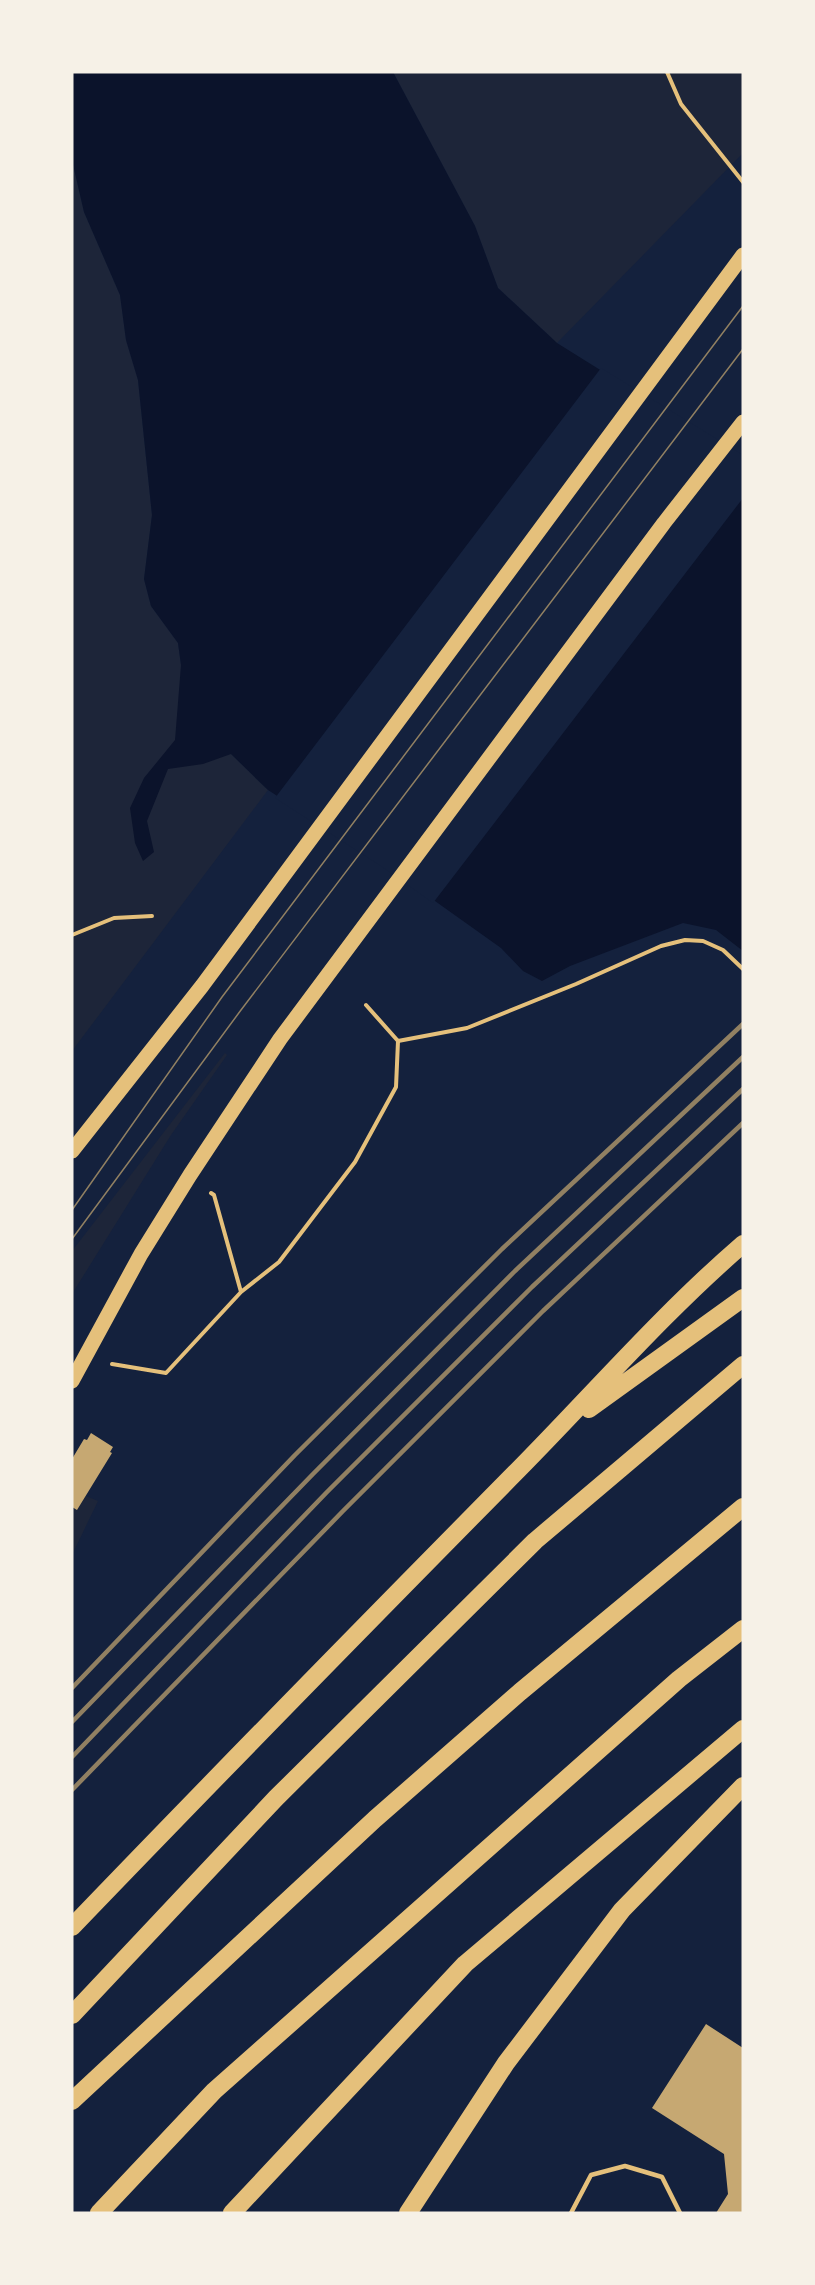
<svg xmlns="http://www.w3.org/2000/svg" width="815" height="2285" font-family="'Source Serif 4',serif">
  <rect width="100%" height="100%" fill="#14213d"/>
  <path fill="#1d2539" d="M393,72H743V153L557,343L498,288L475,226Z
    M72,160L84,212L120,295L126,340L138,380L152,515L144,579L151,606L178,643L181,665L231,754L268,790L72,1051Z
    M225,1053L227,1055L171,1135L72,1294V1251Z
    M86,1496L98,1501L72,1555V1507L77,1510Z"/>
  <path fill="#0b132b" d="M72,72H393L475,226L498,288L557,343L743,459V951L716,930L683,923L570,966L542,981L523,971L501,948L383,864L268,790L231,754L203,764L168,769L147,821L154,852L143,861L135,843L130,808L144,778L175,740L181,665L178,643L151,606L144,579L152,515L138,380L126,340L120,295L84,212L72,160Z"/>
  <path fill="#14213d" d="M601,368L743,455V498L433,903L381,866L275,798Z"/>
  <path fill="#c6a872" d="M91,1433L113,1447L110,1452L112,1453L77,1510L72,1507V1459L84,1439L87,1440Z
    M706,2024L743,2048V2213H716L728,2194L724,2154L652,2108Z"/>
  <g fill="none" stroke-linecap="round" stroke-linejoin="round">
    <path stroke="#e5c07b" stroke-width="4" d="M667,72L681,104L743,182
      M72,935L114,918L152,916
      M366,1005L398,1041L467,1028L576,984L661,946L685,940L703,941L723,950L743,969
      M211,1193L214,1195L241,1292L279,1262L355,1162L396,1087L398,1041
      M112,1364L166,1373L241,1292"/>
    <path stroke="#e5c07b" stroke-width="4.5" d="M571,2213L591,2175L625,2166L662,2177L680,2213"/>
    <path stroke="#e5c07b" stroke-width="15" d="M72,1151L202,986L743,255
      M72,1381L141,1254L190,1175L280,1039L664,523L743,422"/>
    <path stroke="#e5c07b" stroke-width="18" d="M589,1409L743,1298
      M72,1927C220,1773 369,1621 519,1469C593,1394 663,1313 743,1244
      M72,2015L276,1798L535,1541L743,1365
      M72,2101L375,1819L520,1692L743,1507
      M99,2213L214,2091L679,1679L743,1629
      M232,2213L465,1964L743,1729
      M408,2213L506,2063L622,1910L743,1786"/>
    <path stroke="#918062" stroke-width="1.5" d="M72,1210L222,997L743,306
      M72,1239L241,1010L743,349"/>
    <path stroke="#918062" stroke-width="4.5" d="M72,1688L295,1455L502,1249L743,1024
      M72,1722L313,1474L515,1271L743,1057
      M72,1757L327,1492L532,1287L743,1089
      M72,1790L343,1511L543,1311L743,1123"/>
  </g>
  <rect width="815" height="2285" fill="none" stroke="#f6f1e7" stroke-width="147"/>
</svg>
